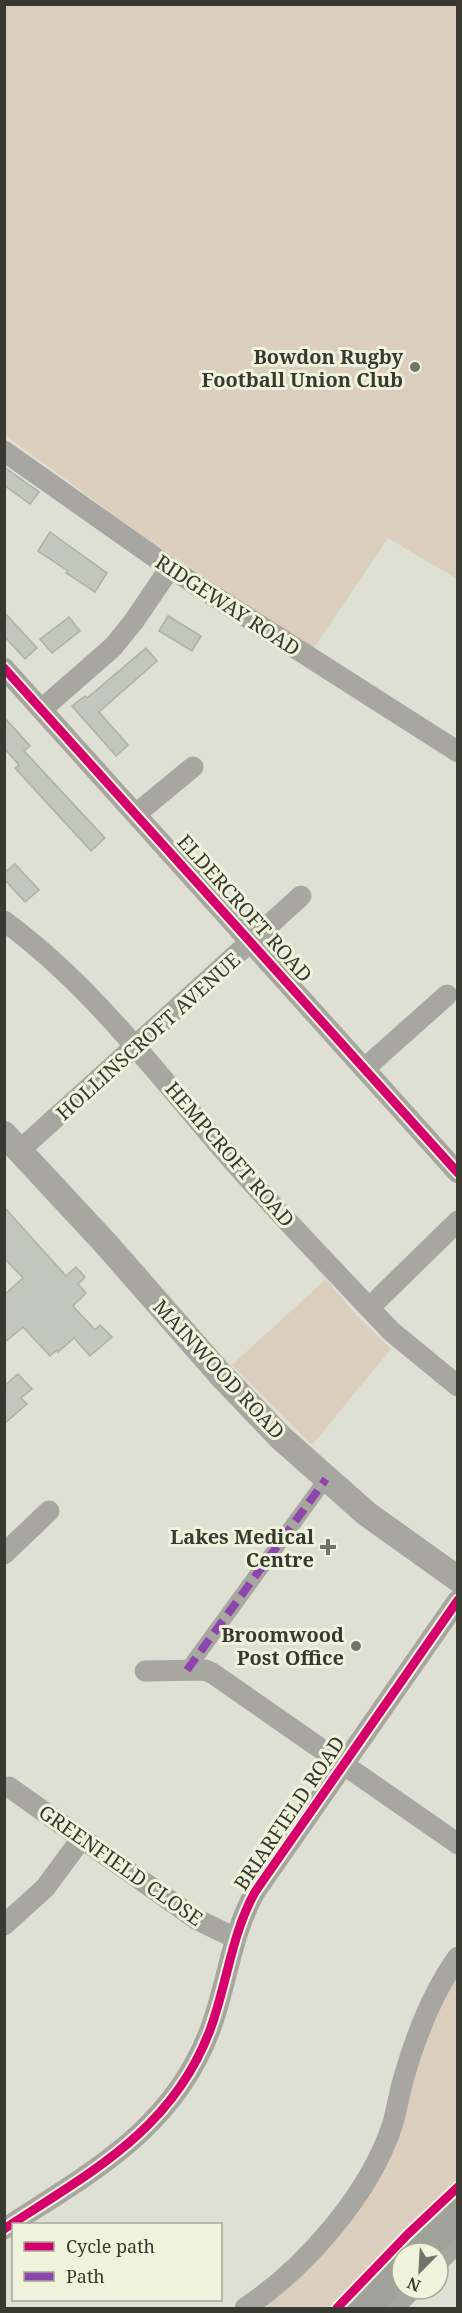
<svg xmlns="http://www.w3.org/2000/svg" width="462" height="2313" font-family="'Noto Serif',serif">
  <rect width="100%" height="100%" fill="#dee0d4"/>
  <path fill="#dbcebc" d="M5,5H457V579L388,538L313,649L143,536L5,435Z
    M326,1279L356,1315L391,1349L312,1445L232,1365Z
    M457,1970V2182L405,2232L334,2308H257L326,2244Z"/>
  <path fill="#c2c6bc" stroke="#acb0a6" stroke-width="1.5" d="M4,467L39,492L30,504L4,485Z
    M50,532L107,573L95,592L66,573L68,571L38,551Z
    M4,612L37,648L25,659L4,636Z
    M168,616L201,636L192,651L159,631Z
    M69,617L80,631L52,653L40,639Z
    M146,648L157,661L99,712L128,745L116,756L72,706L85,696L87,698Z
    M4,717L30,746L24,751L105,838L91,851L15,768L19,765L4,748Z
    M15,864L39,890L25,902L4,879V873Z
    M4,1207L66,1276L76,1267L85,1277L78,1284L86,1293L73,1306L95,1330L100,1325L112,1337L90,1356L74,1338L58,1352L57,1350L50,1356L23,1327L4,1343V1295L23,1278L4,1258Z
    M18,1374L32,1389L21,1398L27,1404L4,1424V1386Z"/>
  <g fill="none" stroke-linecap="round" stroke-linejoin="round">
    <path stroke="#a7a6a1" stroke-width="15" d="M187,1670L326,1479"/>
    <path stroke="#a7a6a1" stroke-width="21" d="M4,451L170,568L458,752
      M4,668L458,1173
      M42,709L113,647L134,621L170,568
      M136,814L193,767
      M4,921C91,985 154,1070 224,1151C270,1205 321,1256 369,1308L392,1332L458,1386
      M364,1069L447,995
      M20,1150L301,896
      M369,1308L458,1221
      M4,1554L49,1511
      M145,1671L205,1670L212,1673L458,1844
      M9,1787L196,1919L235,1938
      M4,1925L45,1888L82,1838
      M4,2229C89,2173 172,2131 210,2030C227,1985 231,1935 255,1892L458,1600
      M438,2262L458,2242
      M245,2308C305,2268 369,2195 392,2126C397,2110 399,2093 404,2077C416,2035 432,1993 458,1957
      M393,2308L412,2289"/>
    <path stroke="#a7a6a1" stroke-width="26" d="M4,1134L107,1245L220,1374L280,1437L367,1514L458,1579"/>
    <path stroke="#a0a29a" stroke-width="33" d="M416,2253L458,2213
      M364,2308L402,2268"/>
    <path stroke="#8e44ad" stroke-width="8" stroke-dasharray="15 8" stroke-linecap="butt" d="M187,1670L326,1479"/>
    <defs>
      <path id="cycleway" d="M4,668L458,1173
        M4,2229C89,2173 172,2131 210,2030C227,1985 231,1935 255,1892L458,1600
        M337,2308L408,2234L458,2187"/>
    </defs>
    <use href="#cycleway" stroke="#eff3db" stroke-width="13"/>
    <use href="#cycleway" stroke="#d6006c" stroke-width="9"/>
  </g>
  <g fill="#727369" stroke="#eff3db" stroke-width="2">
    <circle cx="415" cy="367" r="6"/>
    <path d="M325 1538h6v6h6v6h-6v6h-6v-6h-6v-6h6z"/>
    <circle cx="356" cy="1646" r="6"/>
  </g>
  <g text-anchor="middle" dominant-baseline="central" stroke-width="6" stroke-linejoin="round" paint-order="stroke">
    <g font-size="20" font-weight="bold" fill="#383930" stroke="#eff3db" text-anchor="end">
      <text x="403" y="356">Bowdon Rugby<tspan x="403" dy="23">Football Union Club</tspan></text>
      <text x="314" y="1536">Lakes Medical<tspan x="314" dy="23">Centre</tspan></text>
      <text x="344" y="1634">Broomwood<tspan x="344" dy="23">Post Office</tspan></text>
    </g>
    <g font-size="20" fill="#383930" stroke="#eff3db">
      <text transform="translate(228 605) rotate(33)">RIDGEWAY ROAD</text>
      <text transform="translate(245 908) rotate(48)">ELDERCROFT ROAD</text>
      <text transform="translate(148 1036) rotate(-42)">HOLLINSCROFT AVENUE</text>
      <text transform="translate(230 1154) rotate(49)">HEMPCROFT ROAD</text>
      <text transform="translate(219 1369) rotate(47)">MAINWOOD ROAD</text>
      <text transform="translate(289 1813) rotate(-56)">BRIARFIELD ROAD</text>
      <text transform="translate(121 1865) rotate(35)">GREENFIELD CLOSE</text>
    </g>
  </g>
  <rect width="462" height="2313" fill="none" stroke="#383930" stroke-width="12"/>
  <rect x="12" y="2223" width="210" height="78" fill="#eff3db" stroke="#a6a997" stroke-width="1.5"/>
  <rect x="24" y="2242" width="30" height="9" fill="#d6006c" stroke="#a6a997" stroke-width="1.5"/>
  <text x="66" y="2253" font-size="18" fill="#383930">Cycle path</text>
  <rect x="24" y="2272" width="30" height="9" fill="#8e44ad" stroke="#a6a997" stroke-width="1.5"/>
  <text x="66" y="2283" font-size="18" fill="#383930">Path</text>
  <g transform="translate(420 2271) rotate(204)"><circle r="28" fill="#eff3db" stroke="#a6a997" stroke-width="1.5"/>
  <path d="M0-4.5L10 22L0 15L-10 22Z" fill="#727369"/>
  <text y="-9" font-size="16" font-weight="bold" text-anchor="middle" fill="#383930">N</text>
  </g>
</svg>
